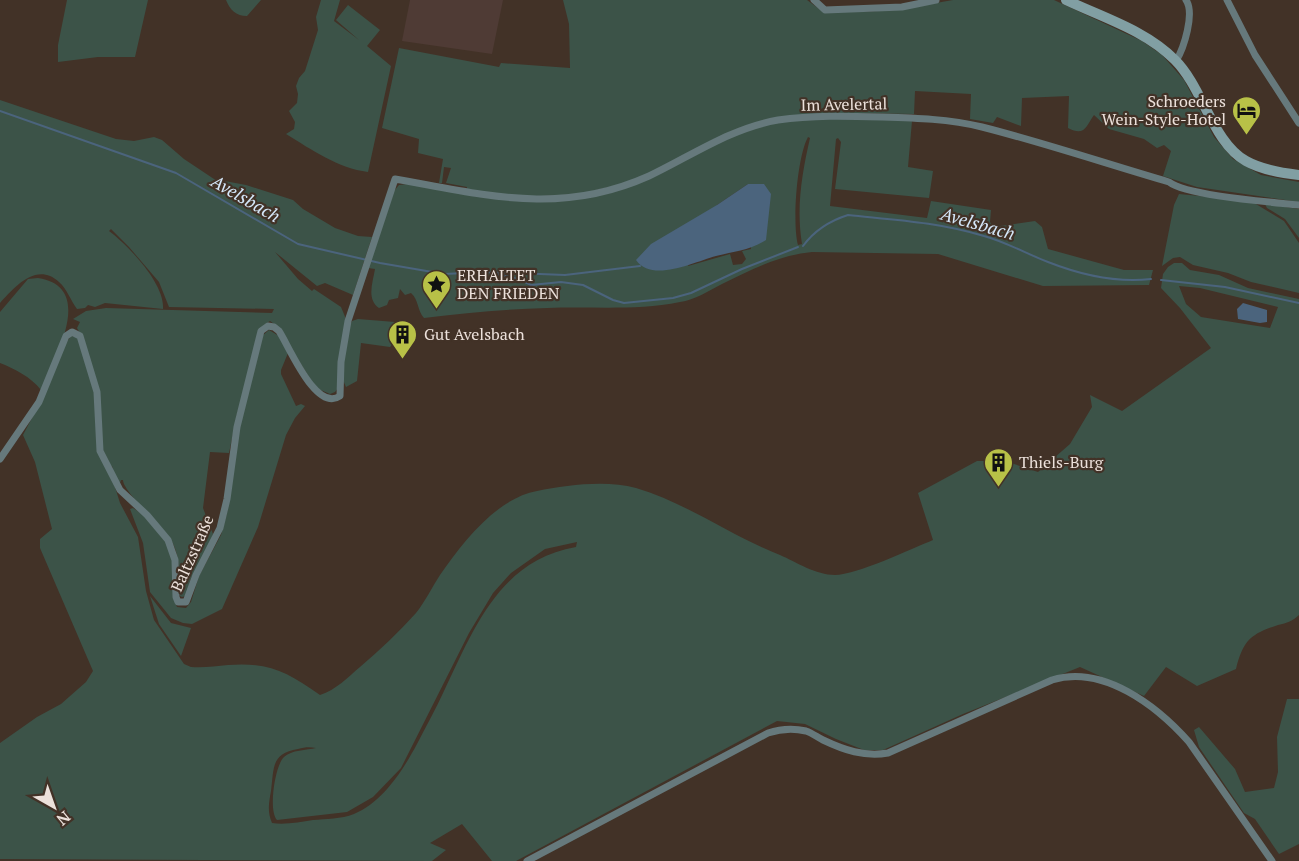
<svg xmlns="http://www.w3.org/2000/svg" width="1299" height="861" font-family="'PT Serif',serif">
  <rect width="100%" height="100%" fill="#423227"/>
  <path fill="#4f3b35" d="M410,0H503L492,54L402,41Z"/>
  <path fill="#3c5348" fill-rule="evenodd" d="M67,0H148L135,57H98L58,62V45Z
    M226,0H261L247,16C236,16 230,10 226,0Z
    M321,0H340L334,21L359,40L336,20L348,5L380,30L367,46L391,66L368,172C338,168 312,150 286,134L294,129L295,122L289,111L297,103L298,94L296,86L299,78L305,71L318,30L316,17Z
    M563,0H807L822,11L861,12L896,10L953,0H1054L1142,41L1162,55L1184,80L1214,137L1233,159L1261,175L1299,182V202L1197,187L1163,176L1171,151L1164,145L1157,148L1144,139L1109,129L1094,115C1086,126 1085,137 1068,128L1069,96L1022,98L1021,126L997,117L993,123L970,119L971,94L915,91L914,114L853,113L912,121L908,167L933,171L929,198L835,189L841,142L838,138L836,139L830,206L927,218L931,201L991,210L990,222L993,227L1035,221L1042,227L1048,249L1124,270H1153L1149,285L1043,286L938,254L812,252C780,255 750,270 722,284C708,291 695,300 680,302C635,311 592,306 547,308C506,309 465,313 424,318C417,310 419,300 411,293L405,295L400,289L398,298L389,300L387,305L379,308C366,299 373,282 375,269L368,268L394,191L399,185L408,184C480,197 543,213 615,190L609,187L580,194L526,197L467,190V187L446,183L451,168L444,167L442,183H439L443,159L418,153L419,139L382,128L399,48L499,67L501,63L570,68L569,24ZM808,137L810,138C802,173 796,208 802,244L798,245C792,223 797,157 808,137ZM748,184L751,249L742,251L746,259L742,264L733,265L730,254L688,266L717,205Z
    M0,100L116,139L134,141L154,137L162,140L184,159L214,179L246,185L293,200L303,209L335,228L358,236L372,237L353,295L325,283L317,286L275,252L298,279L312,291L314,289L341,307L346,319L338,388L335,392L330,394L316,388L277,326L270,321L263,326L237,414L229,453L210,452L203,508L213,534L211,541L191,578L186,596L182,597L180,596C178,574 182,556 169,537C160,525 123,491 123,480H121L120,483L114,475L112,466L109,468L120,503L138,537L146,591L154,620L184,664L191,667C204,668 216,666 228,665C270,662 287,672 320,695C336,690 348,677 360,667C380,650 399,632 416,613C425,602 432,587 440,575C462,543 497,498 537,491C567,485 606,480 636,488C687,503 731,536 780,555C796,562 816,575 835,575C856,575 911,549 933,540L918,493L977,461H1005L1038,472L1070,444L1092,407L1090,395L1122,411L1211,348L1180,308L1161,288L1163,274L1168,267L1174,263H1182L1190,270L1219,275L1248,288L1299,299V615C1293,621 1287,623 1278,625C1250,634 1243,641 1236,669L1197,686L1166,667L1144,696L1080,667L963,714L883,750H864L836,739L805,724L777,721L516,861H492L462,824L430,843L446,850L432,861L0,859V743L37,717L61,704L86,682L93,671L40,548V539L52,529L35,462L23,435L42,399L66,343L71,336L82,337L77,328L80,322L73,319L86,311L106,308L272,313L274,309L169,307L159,282L129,247L111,229L109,231C129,246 165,284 163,309L105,303L95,307L88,305L85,308L77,309C71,301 67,289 59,282C36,261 14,288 0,303ZM1179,286L1200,288L1278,307L1270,328L1201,317L1186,304ZM577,542L576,547C500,560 474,628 444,691C436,709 426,726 417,744C403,770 383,802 354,814C341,819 326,819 313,820C300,822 285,825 272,823C267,812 269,802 271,791C274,768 271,753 298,749C305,747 310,747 316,748C307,750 291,750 284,757C275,765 268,811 277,820L347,812L373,797L401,768L469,633L493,593L511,573L545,549Z
    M1179,194L1251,201L1284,221L1299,243V293L1251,282L1228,273L1193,265L1180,257L1173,258L1162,266L1174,205Z
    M1265,204L1299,209V238L1285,219L1267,208Z
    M38,278C97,287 54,359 41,390C31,377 15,369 0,363V312L28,279Z
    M358,319L395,322L399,323L402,329L397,339L390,347L361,343L357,381L346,387C337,370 347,343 350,325L352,321Z
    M269,330L279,336L288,353L281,370V374L296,406L301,404L305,406L295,418L286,435L258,527L222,609L192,624L183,623L171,618L150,592L143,543L130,509L133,508C149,518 171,540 173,560C174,576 170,593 177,607L186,608L191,602L199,576L221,535L227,513L239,430L263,335Z
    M150,596L171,623L191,628L181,656L159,624Z
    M1287,699H1299V844L1279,854L1255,819L1244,813L1199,747L1194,730L1199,727L1235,769L1245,792L1274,788L1278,772L1277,737Z"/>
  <path fill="#4b647d" d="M748,184H764L771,194L766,240C748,251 735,251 716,256C694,262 652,283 636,260L651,244L717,205Z
    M1243,303L1267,310V322L1260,323L1238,319L1237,309Z"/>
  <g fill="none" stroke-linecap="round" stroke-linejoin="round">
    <path stroke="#4b647d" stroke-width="2" d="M0,111L176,173L298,244L380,263L444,274L486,272L565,275L640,266
      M803,246C814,231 829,221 848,215C896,220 938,222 984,236C1006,242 1027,254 1048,262C1081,275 1116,283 1151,279
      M495,274L519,279L531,285L561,282L583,285L613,300L624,303L673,298L691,293L742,269L798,247
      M1161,280L1225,287L1299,303"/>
    <path stroke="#66797c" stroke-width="7" d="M814,0L825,10L902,7L936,0
      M1227,0L1255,55L1299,123
      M1176,61C1184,48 1195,13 1186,0
      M0,459L39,402L66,336L72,332L80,336L97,392L100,451L120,490L147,515L168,540L175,560L176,597L178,602H186L196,575L220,528L227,499L237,427L261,331L268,326L274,327L279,331C289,346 316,413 340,396L341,362L348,321L395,179C486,195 560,216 649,176C691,156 731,128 778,120C813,115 847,116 882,117C916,118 949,119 982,127C1045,143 1107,164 1169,182C1187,196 1272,202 1299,205
      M527,861L768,733C780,729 793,728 806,731C812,733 817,737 823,740C844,750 864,757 888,753L1052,680C1103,664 1157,706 1189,742L1272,861"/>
    <path stroke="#819fa3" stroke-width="10" d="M1066,0C1104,18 1145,30 1175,60C1203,88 1213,143 1246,161C1262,170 1281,173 1299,175"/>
  </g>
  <defs>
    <symbol id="hotel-pin" viewBox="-11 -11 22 30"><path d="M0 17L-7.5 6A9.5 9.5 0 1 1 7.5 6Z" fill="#b8c147" stroke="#423227"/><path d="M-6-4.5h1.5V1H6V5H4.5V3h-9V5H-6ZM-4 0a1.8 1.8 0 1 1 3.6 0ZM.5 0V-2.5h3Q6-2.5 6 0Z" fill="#111"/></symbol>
    <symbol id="sight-pin" viewBox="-11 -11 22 30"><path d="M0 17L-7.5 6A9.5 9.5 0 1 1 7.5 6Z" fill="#b8c147" stroke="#423227"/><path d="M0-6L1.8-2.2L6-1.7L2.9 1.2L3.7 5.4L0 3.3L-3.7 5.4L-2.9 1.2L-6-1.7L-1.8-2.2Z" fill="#111"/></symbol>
    <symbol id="building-pin" viewBox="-11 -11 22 30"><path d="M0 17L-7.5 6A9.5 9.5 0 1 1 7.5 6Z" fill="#b8c147" stroke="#423227"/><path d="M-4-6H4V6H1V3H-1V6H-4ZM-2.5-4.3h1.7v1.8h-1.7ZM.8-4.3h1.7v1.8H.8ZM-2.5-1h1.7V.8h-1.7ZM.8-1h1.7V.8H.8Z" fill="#111"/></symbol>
  </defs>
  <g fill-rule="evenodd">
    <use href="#hotel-pin" x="1230" y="94" width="33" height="45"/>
    <use href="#sight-pin" x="420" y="268" width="33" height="45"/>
    <use href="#building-pin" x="386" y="318" width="33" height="45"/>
    <use href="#building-pin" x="982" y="446" width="33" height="45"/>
  </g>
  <g text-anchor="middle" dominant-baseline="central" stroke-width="4.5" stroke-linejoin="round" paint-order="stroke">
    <g font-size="16" fill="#ece1db" stroke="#423227" text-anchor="start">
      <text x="1226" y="101" text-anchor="end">Schroeders<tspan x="1226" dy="18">Wein-Style-Hotel</tspan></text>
      <text x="457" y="275">ERHALTET<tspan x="457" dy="18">DEN FRIEDEN</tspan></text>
      <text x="424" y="334">Gut Avelsbach</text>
      <text x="1019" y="462">Thiels-Burg</text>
    </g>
    <g font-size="16" fill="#ece1db" stroke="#423227">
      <text transform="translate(844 104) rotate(-1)">Im Avelertal</text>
      <text transform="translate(192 553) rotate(-66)">Baltzstraße</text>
    </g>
    <g font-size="18" font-style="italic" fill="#d4e7f9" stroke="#423227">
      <text transform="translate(246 198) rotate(30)">Avelsbach</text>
      <text transform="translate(978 223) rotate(16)">Avelsbach</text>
    </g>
  </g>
  <g transform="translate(54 807) rotate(140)" stroke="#423227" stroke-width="4.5" paint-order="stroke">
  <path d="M0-4.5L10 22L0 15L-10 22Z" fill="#ece1db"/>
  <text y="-9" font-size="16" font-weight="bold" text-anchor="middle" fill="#ece1db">N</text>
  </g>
</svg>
